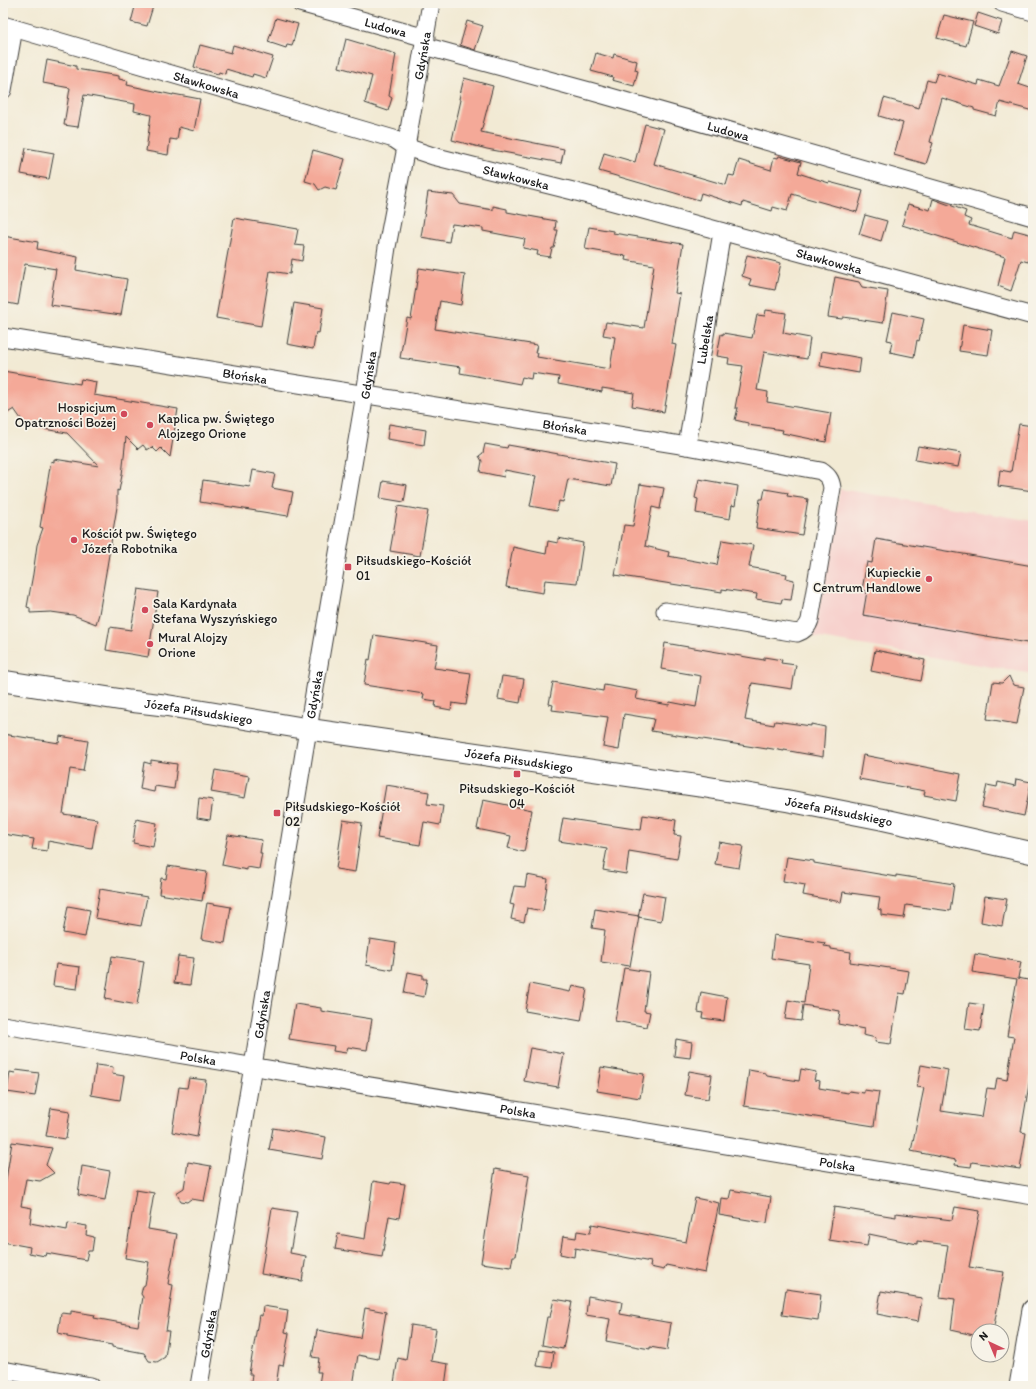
<svg xmlns="http://www.w3.org/2000/svg" width="1036" height="1389" font-family="Itim,sans-serif">
  <rect width="100%" height="100%" fill="#f7f3e8"/>
  <filter id="ink" filterUnits="userSpaceOnUse"><feTurbulence type="fractalNoise" baseFrequency=".025" numOctaves="2"/><feDisplacementMap in="SourceGraphic" scale="8" xChannelSelector="R" yChannelSelector="G"/><feConvolveMatrix kernelMatrix="1 2 1 2 8 2 1 2 1" color-interpolation-filters="sRGB"/></filter>
  <filter id="wash" filterUnits="userSpaceOnUse"><feTurbulence type="fractalNoise" baseFrequency=".012" numOctaves="4" result="noise"/><feDisplacementMap in="SourceGraphic" scale="16" xChannelSelector="R" yChannelSelector="G"/><feGaussianBlur stdDeviation="0.9" result="paint"/><feColorMatrix in="noise" values="0 0 0 0 0 0 0 0 0 0 0 0 0 0 0 0 0 1.4 0 .05"/><feComposite in="paint" operator="in"/></filter>
  <g filter="url(#wash)">
    <rect width="100%" height="100%" fill="#f2ead4"/>
    <path fill="#f7d0cc" d="M840,489L1033,521V674L814,637Z"/>
    <g id="blocks">
      <path fill="#f4a998" d="M136,3H154L147,26L131,22Z
        M978,13L1002,21L998,34L974,26Z
        M944,15L973,22L966,46L937,38Z
        M276,18L298,24L292,46L287,45L286,48L268,42Z
        M467,21L483,26L475,50L460,45Z
        M346,39L396,54L389,96L392,98L388,111L365,103L372,76L339,67Z
        M200,45L231,53L233,45L273,57L266,78L253,74L252,77L226,69L225,74L219,72L218,74L194,67Z
        M1012,51L1027,56L1018,84L1033,89V111L1000,102L996,116L974,110V108L942,98L930,142L933,143L926,164L894,155L903,123L879,116L884,98L919,108L927,80L934,82L937,73L978,85L979,80L999,86Z
        M596,53L613,58L614,54L637,61L635,70L638,71L634,86L612,80L613,77L591,71Z
        M47,60L76,66V69L119,76V79L128,81L127,85L173,95V94L200,99L194,131L179,127L177,140L170,139L168,155L146,151L151,115L134,111L135,104L84,95L78,127L64,125L70,88L43,83Z
        M464,78L493,86L481,132L564,149L561,163L487,149L452,140L461,100L459,99Z
        M645,124L664,129L654,164L726,185L729,175L734,176L739,160L771,170L774,157L778,158L779,156L801,162L798,173L829,183V182L863,191L857,212L792,194L787,211L773,207L772,211L743,202L742,206L701,193L699,200L599,171L604,153L635,162Z
        M26,148L54,153L49,179L21,174Z
        M313,150L345,159L336,190L325,187L319,190L315,184L305,181Z
        M428,192L453,195L460,204L493,210V206L507,209V212L556,221L555,230H558L554,248H552L550,257L537,255L538,251L523,248L525,239L483,231V228L452,224L449,242L421,237Z
        M933,199L966,211L964,217L971,220L969,225L1012,238L1014,230L1033,235V257H1030L1028,262L1021,260L1011,291L998,286L1005,257L902,225L908,204L930,210Z
        M865,215L887,221L881,241L859,234Z
        M234,218L298,229L295,245L304,246L302,261L292,259L290,274L270,271L261,326L216,318Z
        M589,227L613,231V233L683,244L675,293L680,294L672,344L676,345L664,412L632,406L634,393L602,388V392L558,384L559,377L532,373L531,379L522,377L520,384L460,373L461,367L400,358L407,318L411,319L419,268L465,275L461,305L440,301L435,329L537,345L535,353H538L537,357L610,369L615,337L603,335L606,322L644,328L654,265L625,260L626,256L585,249Z
        M3,236L38,242L37,249L78,257L76,270L127,279L121,315L50,305L56,269L25,264L18,305L3,302Z
        M747,255L781,263L775,290L749,285L751,279L742,276Z
        M835,277L859,282L862,287L888,291L883,323L843,317L842,319L828,317Z
        M294,303L323,308L319,333L316,332L313,349L287,344Z
        M766,310L786,313L783,333L810,338L807,359L764,352L757,390L768,392L767,402L831,413L826,442L782,433L783,430L748,425V423L735,420L738,408H735L743,366L728,364L729,358L717,356L721,334L723,335V333L752,338L757,315L765,316Z
        M893,312L924,319L919,341L917,340L914,357L890,352L892,341L887,340Z
        M963,325L992,330L988,355L959,351Z
        M822,351L861,358L859,373L820,366Z
        M3,371L80,384L81,379L96,382L94,395L178,409L170,457L161,448L157,452L152,447L147,450L143,445L138,449L126,437L122,475L119,491L117,490V507L99,614L96,624L73,615L51,612L30,613V608L27,607L33,574L37,545L43,528L40,527L51,461L54,462V459L99,466L67,433L26,426L14,409L3,416Z
        M389,424L426,430L424,445L387,439Z
        M1019,424L1033,426V491L998,486L1000,470L1011,472Z
        M485,444L507,448L508,445L615,464L611,486L568,479L563,502L559,501L557,511L530,506L536,476L505,470L504,477L480,472L482,461L479,456L483,453Z
        M918,446L961,453L958,467L915,460Z
        M253,470L275,474L272,488L293,492L288,516L200,502L203,480L250,487Z
        M699,479L738,486L735,506L732,505L730,519L696,513L698,499L695,498Z
        M383,481L407,485L404,502L380,498Z
        M640,484L664,488L660,509L652,507L645,546L669,552L668,556L717,565L722,540L753,545L749,567L787,574L786,578L794,580L791,600L782,599L781,603L756,599L757,594L722,589V592L615,575L624,525L633,526Z
        M765,489L788,493L787,496L808,499L802,535L756,528L760,499H763Z
        M398,506L428,511L420,556L390,551Z
        M558,538L583,543L577,583L545,580L543,593L506,587L513,547L546,554L548,541L558,543Z
        M876,539L1033,566V644L863,615L867,591L862,590L867,562L872,563Z
        M138,589L158,592L148,657L106,650L110,627L131,630Z
        M374,635L438,645L434,668L471,673L466,705L452,703L451,710L435,707L436,701L423,699L424,694L364,685L368,659L370,660Z
        M665,643L764,660V657L782,660L781,663L796,665L792,689L752,683L745,720L774,725L775,721L811,726V724L825,727L823,757L784,750V751L767,748V749L651,731L654,719L624,714L619,750L603,747L608,717L552,710L553,705L549,704L553,682L603,691L604,685L638,691L636,699L669,705L670,702L696,707L701,676L661,669Z
        M875,650L925,660L921,681L871,671Z
        M502,676L524,679L520,703L498,699Z
        M1009,676L1013,685L1024,687L1017,724L987,719L993,682L1002,683Z
        M3,734L59,743L60,736L88,741L83,771L70,769L63,814L97,819L92,849L48,841L47,851L32,849L34,839L3,834Z
        M863,755L961,774L956,801L924,795L925,791L859,779Z
        M151,760L177,764L174,789L155,786L154,792L140,789L144,762L151,764Z
        M215,770L249,776L245,798L211,792Z
        M1016,779L1031,782L1024,816L982,807L987,785L997,787L998,782L1015,786Z
        M386,785L429,792L427,804L443,806L440,825L424,822L420,845L377,838Z
        M199,798L213,800L210,820L197,818Z
        M483,800L532,810L524,852L508,848L511,836L477,829Z
        M643,815L676,820L674,835L681,836L677,859L629,851L626,874L603,870L607,849L559,841L563,818L641,830Z
        M136,819L157,823L153,847L133,843Z
        M343,820L362,823L355,872L336,869Z
        M228,835L262,840L260,853H262L259,869L247,867V870L222,865Z
        M719,842L743,846L739,868L715,864Z
        M787,857L814,861V863L896,877V875L954,884L950,911L906,905L904,918L881,915V910L878,909L880,897L843,892L841,902L803,895L805,885L783,881Z
        M168,866L207,872L202,901L159,894L161,878L166,879Z
        M527,875L548,879L543,911L527,908L524,922L511,919L514,905L510,904L514,886L525,887Z
        M100,889L147,897L141,926L95,918Z
        M643,893L665,897L661,921L638,917Z
        M985,896L1007,899L1002,926L981,922Z
        M207,903L231,907L225,943L201,939Z
        M68,906L90,910L85,937L63,933Z
        M595,909L639,916L630,966L601,962L605,930L592,928Z
        M774,935L825,943L824,946L831,947V949L851,952L850,962L909,971L905,994L899,993L891,1044L875,1042L876,1038L863,1035L864,1029L838,1024L840,1011L803,1005L801,1021L785,1019L788,1000L804,1003L809,964L771,958Z
        M370,939L396,943L392,970L366,965Z
        M975,954L1021,962L1018,978L1033,981V1061L1021,1132L1026,1133L1020,1169L972,1162L971,1167L955,1165L956,1160L911,1151L924,1088L917,1087L921,1065L948,1070L941,1111L982,1117L987,1088L995,1089L997,1078L1007,1080L1014,1037L1007,1036L1017,979L972,972Z
        M112,956L144,961L137,1005L105,999Z
        M178,956L194,958L190,985L174,983Z
        M56,964L80,967L77,989L53,986Z
        M624,968L649,972L644,1011L650,1012L647,1027L615,1021Z
        M408,972L423,975V979H427L424,997L404,993Z
        M530,984L570,992L572,986L587,989L581,1021L525,1011Z
        M701,992L727,997L724,1021L702,1018L703,1013L698,1012Z
        M969,1003L984,1005L980,1031L965,1029Z
        M295,1004L321,1008V1011L372,1019L367,1050L348,1047L346,1053L333,1051L334,1046L289,1039Z
        M676,1039L692,1042L690,1058L674,1056Z
        M530,1048L564,1054L558,1087L524,1081Z
        M96,1065L113,1067L112,1074L124,1076L120,1100L91,1095Z
        M601,1067L644,1074L640,1098L597,1091Z
        M801,1069L816,1072L814,1080L820,1081L819,1088L848,1093L849,1091L864,1093V1090L879,1092L874,1126L744,1106L749,1070L765,1073L767,1076L799,1081Z
        M16,1070L39,1073L35,1096L7,1092L10,1072L15,1073Z
        M689,1071L712,1075L708,1099L685,1095Z
        M189,1078L206,1080L197,1137L172,1132L179,1087L187,1088Z
        M51,1108L70,1111L66,1139L46,1136Z
        M273,1128L326,1137L322,1159L269,1150Z
        M12,1142L52,1148L46,1165L54,1173L40,1181L26,1179L21,1206L32,1208L30,1223L67,1230L68,1223L87,1226L86,1235L94,1237L92,1251H88L86,1260L46,1253L45,1256L29,1253L30,1247L3,1242V1199Z
        M188,1162L211,1166L204,1201L191,1199L187,1202L181,1201L176,1193L184,1188Z
        M82,1166L110,1171L105,1200L78,1195Z
        M495,1169L529,1175L516,1256H513L511,1267L481,1263Z
        M373,1181L390,1184L391,1182L405,1184L399,1218L389,1216L382,1257L335,1249L338,1234L365,1239Z
        M136,1190L154,1193L148,1229L177,1234L168,1284L173,1285L166,1331H169L165,1357L157,1362L149,1361L144,1353L112,1347V1345L67,1337V1335L58,1333L61,1313L71,1314V1311L95,1315L94,1318L138,1326L143,1297L141,1294L143,1286L145,1285L149,1262L125,1258Z
        M731,1190L771,1197L767,1223L719,1215L721,1198L729,1199Z
        M695,1198L719,1203L705,1273L666,1265L664,1270L650,1267L651,1262L575,1248L574,1257L560,1254L563,1236L576,1238L577,1231L590,1233L592,1224L686,1242Z
        M834,1207L896,1217V1213L952,1220L955,1207L980,1211L969,1267L1004,1272L993,1331H978V1336L951,1330L955,1299L940,1297L948,1245L917,1241V1244L869,1234L867,1246L829,1240Z
        M272,1208L297,1212L290,1253L306,1256L302,1281L261,1274Z
        M786,1289L821,1294L818,1320L782,1315Z
        M881,1291L922,1298L918,1322L877,1314Z
        M588,1296L622,1302L620,1314L671,1323L667,1350L650,1347V1349L606,1341L610,1319L586,1315Z
        M554,1299L572,1302L563,1349L542,1345L547,1317H550Z
        M263,1306L288,1310L285,1332L289,1333L283,1366L279,1365L276,1386H266L251,1383L252,1374H249L259,1315L262,1316Z
        M365,1308L386,1312L378,1359L358,1355L353,1386H329L319,1384L321,1372H317L319,1358L312,1357L317,1330L360,1338Z
        M411,1325L436,1329L431,1361L448,1364L445,1386H410L394,1383L398,1358L406,1360Z
        M540,1350L554,1352L552,1368L537,1366Z"/>
    </g>
  </g>
  <g filter="url(#ink)">
    <use href="#blocks" fill-opacity="0" stroke="#3c3b38" stroke-width="1"/>
    <g fill="none" stroke-linecap="round" stroke-linejoin="round">
      <defs>
        <g id="minor">
          <path id="s1" d="M300,3L426,38"/>
          <path d="M1002,3L1033,12"/>
          <path id="s2" d="M3,25L394,139L406,147L433,156L573,191L1033,316"/>
          <path id="s3" d="M424,46L593,92L1033,217"/>
          <path d="M3,90L14,28"/>
          <path id="s4" d="M3,337L687,446L821,471C828,476 831,479 832,488L810,620C808,627 804,631 797,633L665,611"/>
          <path id="s5" d="M687,446L722,232"/>
          <path id="s6" d="M3,1025L1033,1196"/>
          <path d="M3,1370L91,1386"/>
          <path id="s7" d="M199,1386L253,1066L304,753L365,394L387,247L406,147L431,3"/>
        </g>
        <g id="tertiary">
          <path id="s8" d="M3,681L129,701L164,705L308,729L700,786L789,801L881,819L1033,853"/>
          <path d="M1020,1386L1033,1310"/>
        </g>
      </defs>
      <use href="#minor" stroke="#3c3b38" stroke-width="19"/>
      <use href="#tertiary" stroke="#3c3b38" stroke-width="23"/>
      <use href="#minor" stroke="#fff" stroke-width="17"/>
      <use href="#tertiary" stroke="#fff" stroke-width="21"/>
    </g>
  </g>
  <g fill="#d1495b" stroke="#f7f3e8" stroke-width="1.5">
    <circle cx="124" cy="414" r="4"/>
    <circle cx="150" cy="425" r="4"/>
    <circle cx="74" cy="540" r="4"/>
    <rect x="344" y="563" width="8" height="8" rx="2"/>
    <circle cx="929" cy="579" r="4"/>
    <circle cx="145" cy="610" r="4"/>
    <circle cx="150" cy="644" r="4"/>
    <rect x="513" y="770" width="8" height="8" rx="2"/>
    <rect x="273" y="809" width="8" height="8" rx="2"/>
  </g>
  <g text-anchor="middle" dominant-baseline="central" stroke-width="3.5" stroke-linejoin="round" paint-order="stroke">
    <g font-size="13" fill="#1c1c1c" stroke="#f7f3e8">
      <text stroke="none"><textPath href="#s1" startOffset="89">Ludowa</textPath></text>
      <text stroke="none"><textPath href="#s7" startOffset="1349">Gdyńska</textPath></text>
      <text stroke="none"><textPath href="#s2" startOffset="212">Sławkowska</textPath></text>
      <text stroke="none"><textPath href="#s3" startOffset="316">Ludowa</textPath></text>
      <text stroke="none"><textPath href="#s2" startOffset="536">Sławkowska</textPath></text>
      <text stroke="none"><textPath href="#s2" startOffset="860">Sławkowska</textPath></text>
      <text stroke="none"><textPath href="#s5" startOffset="108">Lubelska</textPath></text>
      <text stroke="none"><textPath href="#s4" startOffset="245">Błońska</textPath></text>
      <text stroke="none"><textPath href="#s7" startOffset="1025">Gdyńska</textPath></text>
      <text stroke="none"><textPath href="#s4" startOffset="569">Błońska</textPath></text>
      <text stroke="none"><textPath href="#s7" startOffset="701">Gdyńska</textPath></text>
      <text stroke="none"><textPath href="#s8" startOffset="198">Józefa Piłsudskiego</textPath></text>
      <text stroke="none"><textPath href="#s8" startOffset="522">Józefa Piłsudskiego</textPath></text>
      <text stroke="none"><textPath href="#s8" startOffset="846">Józefa Piłsudskiego</textPath></text>
      <text stroke="none"><textPath href="#s7" startOffset="377">Gdyńska</textPath></text>
      <text stroke="none"><textPath href="#s6" startOffset="198">Polska</textPath></text>
      <text stroke="none"><textPath href="#s6" startOffset="522">Polska</textPath></text>
      <text stroke="none"><textPath href="#s6" startOffset="846">Polska</textPath></text>
      <text stroke="none"><textPath href="#s7" startOffset="53">Gdyńska</textPath></text>
    </g>
    <g font-size="13" fill="#1c1c1c" stroke="#f7f3e8" text-anchor="start">
      <text x="116" y="407" text-anchor="end">Hospicjum<tspan x="116" dy="15">Opatrzności Bożej</tspan></text>
      <text x="158" y="418">Kaplica pw. Świętego<tspan x="158" dy="15">Alojzego Orione</tspan></text>
      <text x="82" y="533">Kościół pw. Świętego<tspan x="82" dy="15">Józefa Robotnika</tspan></text>
      <text x="356" y="560">Piłsudskiego-Kościół<tspan x="356" dy="15">01</tspan></text>
      <text x="921" y="572" text-anchor="end">Kupieckie<tspan x="921" dy="15">Centrum Handlowe</tspan></text>
      <text x="153" y="603">Sala Kardynała<tspan x="153" dy="15">Stefana Wyszyńskiego</tspan></text>
      <text x="158" y="637">Mural Alojzy<tspan x="158" dy="15">Orione</tspan></text>
      <text x="517" y="788" text-anchor="middle">Piłsudskiego-Kościół<tspan x="517" dy="15">04</tspan></text>
      <text x="285" y="806">Piłsudskiego-Kościół<tspan x="285" dy="15">02</tspan></text>
    </g>
  </g>
  <rect width="1036" height="1389" fill="none" stroke="#f7f3e8" stroke-width="16"/>
  <g transform="translate(990 1343) rotate(316)"><circle r="19" fill="#f7f3e8" stroke="#9f9d96"/>
  <path d="M0-3L7 15L0 10L-7 15Z" fill="#d1495b"/>
  <text y="-6" font-size="11" font-weight="bold" text-anchor="middle" fill="#1c1c1c">N</text>
  </g>
</svg>
